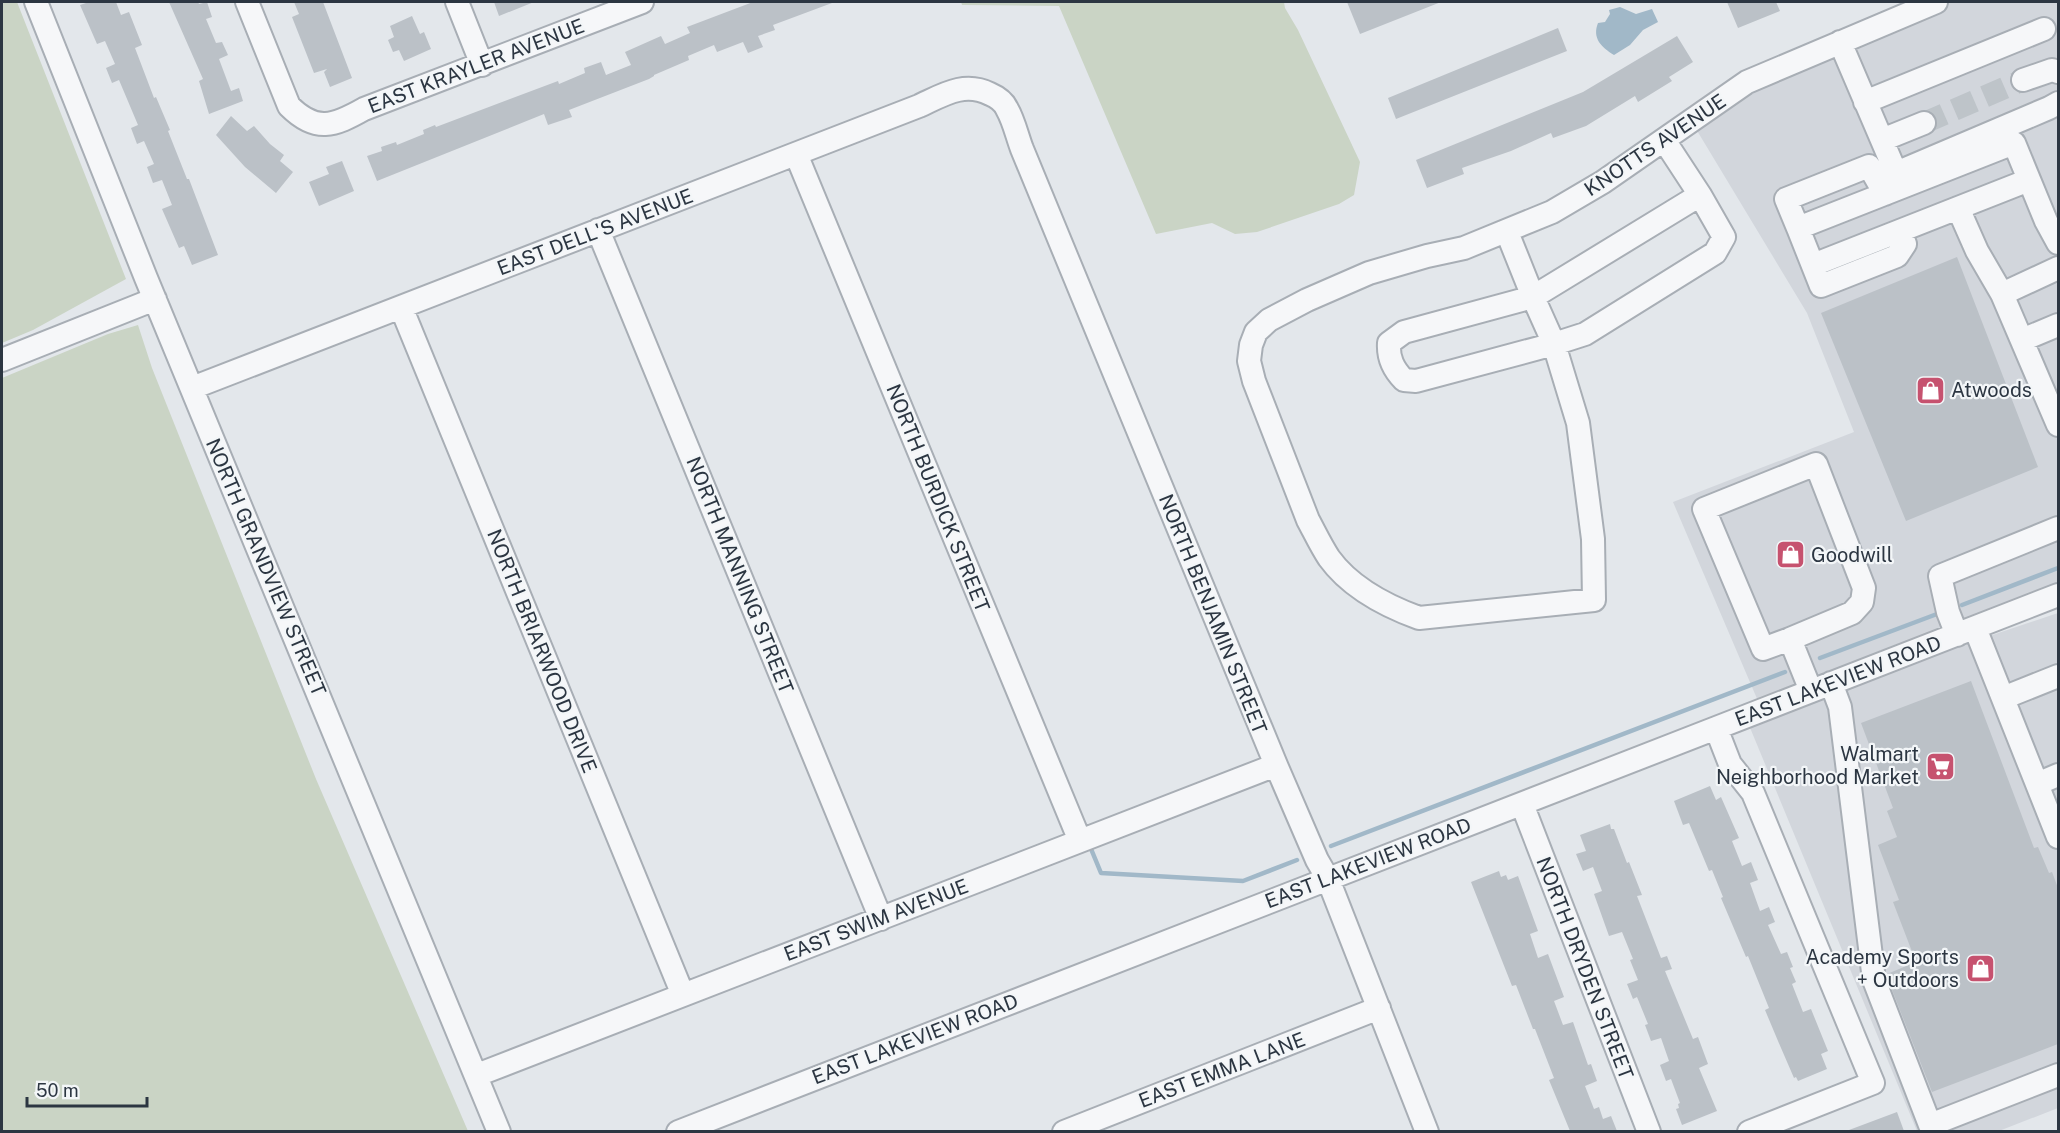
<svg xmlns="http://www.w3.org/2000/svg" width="2060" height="1133" font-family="'Public Sans',sans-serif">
  <rect width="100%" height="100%" fill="#e3e7eb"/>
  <path fill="#d2d6dc" d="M1943,2H2058V589L1761,708L1673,502L1854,432L1807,313L1693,124L1749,85Z
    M2058,613V1108L1999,1131H1917L1746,718Z"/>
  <path fill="#cad4c5" d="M2,2H17L126,279L33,330L2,343Z
    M961,2H1284L1285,8L1298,30L1360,162L1354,195L1339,204L1257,232L1235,234L1212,223L1156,234L1059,6L962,5Z
    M138,325L152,368L316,779L468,1131H2V378L108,334Z"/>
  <path fill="#a1b8c8" d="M1620,7L1636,14L1652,9L1658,22L1643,30L1630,45L1614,55C1601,47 1592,38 1598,23L1605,22L1610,14L1609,10Z"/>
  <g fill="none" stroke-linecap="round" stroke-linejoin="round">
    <path stroke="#a1b8c8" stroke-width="4.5" d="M1962,605L2058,568
      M1820,658L1937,614
      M1089,844L1101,873L1243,881L1297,860
      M1331,846L1785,672"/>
  </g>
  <path fill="#bbc1c7" d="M89,2H116L121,15L129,12L142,45L135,48L154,98L156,97L170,130L168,131L187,179H189L218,255L192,265L184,246L179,248L162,209L172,205L162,180L153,183L147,167L154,164L144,141L137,144L131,128L138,125L119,80L112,83L106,68L115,64L105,41L97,44L80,5Z
    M169,2H198L199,4L207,2L212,17L206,19L216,43L222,42L228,55L219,59L231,91L239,88L243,101L209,114L199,81L203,79Z
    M294,2H323L352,78L330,87L324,72L327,69L314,73L292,17L299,14Z
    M494,2H534L499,16Z
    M753,2L832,3L773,25L775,30L758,36L763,47L748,53L743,42L717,52L714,45L688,56L689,60L654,75V76L649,79L569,110L572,117L548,125L544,114L377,181L367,156L382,151L381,147L396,142L397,145L424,134L423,130L435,125L436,127L558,81L559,84L585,73L584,68L601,62L606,75L631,65L625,52L661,36L665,44L690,33L687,27Z
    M1347,2H1441L1360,34Z
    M1727,2H1776L1780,11L1738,28Z
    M412,16L420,34L424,32L431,49L404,61L399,50L393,52L388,40L394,37L390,26Z
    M1558,28L1567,51L1396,119L1388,98Z
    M1677,36L1693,62L1669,77L1672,81L1638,102L1635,96L1586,126L1553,138L1551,133L1511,151L1462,168L1464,174L1427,188L1416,160L1583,92Z
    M231,116L247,131L254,126L270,144L284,155L280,161L293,172L276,193L245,167L216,135Z
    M342,161L354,191L319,206L309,182L329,174L326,167Z
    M1957,257L2038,467L1906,521L1821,313Z
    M1971,681L2034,848L2038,847L2049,873L2052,872L2058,888V1044L1932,1092L1887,977V974L1916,962L1893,902L1899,900L1878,845L1897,837L1887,811L1893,808L1861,723Z
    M1710,786L1716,800L1721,797L1739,838L1732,841L1742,866L1751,862L1758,880L1750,883L1760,911L1769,907L1775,922L1768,925L1781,954L1787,952L1793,967L1790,968L1796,982L1792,984L1803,1012L1811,1009L1828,1051L1821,1054L1827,1069L1798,1081L1796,1077L1794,1078L1778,1041L1765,1010L1769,1008L1748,956L1746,957L1721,898L1723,897L1712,870L1709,871L1689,823L1683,825L1674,801Z
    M1610,824L1611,829H1614L1627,863L1629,862L1642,895L1637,896L1661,958L1667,956L1672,969L1665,971L1693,1039L1698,1037L1708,1064L1699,1068L1717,1111L1682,1125L1676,1109L1679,1108L1678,1104L1680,1103L1671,1079L1666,1081L1660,1065L1669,1061L1661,1038L1651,1041L1645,1025L1648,1024L1637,997L1633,999L1627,984L1638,980L1630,960L1633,959L1622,932L1609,936L1594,894L1602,891L1593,867L1583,871L1576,854L1586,851L1580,835Z
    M1499,871L1501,877L1506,875L1508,880L1518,876L1538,931L1530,934L1538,958L1548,954L1564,997L1554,1001L1563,1025L1573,1022L1588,1065L1591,1064L1597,1081L1585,1086L1594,1109L1599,1107L1603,1119L1611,1116L1617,1131H1570L1549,1080L1554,1078L1535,1029H1533L1516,985L1512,986L1471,882Z
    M1897,1112L1904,1131H1849V1130Z"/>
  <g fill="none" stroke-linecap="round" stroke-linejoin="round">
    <path stroke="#bec4c9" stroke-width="22" stroke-dasharray="22 11" stroke-linecap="butt" d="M1924,123L2023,80"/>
    <defs>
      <path id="minor" d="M36,2L146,278L499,1132
        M247,2L289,106C316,133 334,126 364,109L642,2
        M457,2L482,65
        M1840,42L1902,187
        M2023,80L2052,70L2058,72
        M1865,102L2044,29
        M1664,140L1700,195
        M1882,140L1924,123
        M796,154L1080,841
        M1896,173L2049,108L2058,103
        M1958,208L1977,251L2002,294
        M1798,228L1786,199L1869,166L1885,194
        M598,230L881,919
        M1900,231L1905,244L1897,256L1821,286L1798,228L2014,143L2046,221L2058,243
        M1507,232L1533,297L1554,344L1416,381L1404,380C1393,369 1388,358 1389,343L1404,332L1533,297L1700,195L1724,237L1715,253L1585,334L1554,344L1578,423L1593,539L1594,600L1419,618C1386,606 1350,587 1329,558C1321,546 1315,533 1308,520L1254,381L1249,361L1251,345L1256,332L1269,320L1307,300L1369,273L1427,256L1464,248L1552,212L1603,182L1747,82L1936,2
        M1813,265L2029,180
        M2058,268L2002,294L2058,425
        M401,307L683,995
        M2022,340L2058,325
        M2,360L155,299
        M192,388L919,106C943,95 964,81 990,94C997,97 1004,102 1007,109C1014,121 1017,136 1022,149L1276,765L1317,860L1328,879L1427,1132
        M1975,628L2058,837
        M1957,635L1948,612L1940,576L2058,528
        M1790,639L1852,613L1862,602L1864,588L1816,464L1704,509L1763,649L1790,639L1811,691
        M1831,683L1840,707L1874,980L1930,1125L2058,1075
        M2003,698L2058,676
        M1716,728L1730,764L1753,793L1873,1083L1749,1132
        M2037,784L2058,775
        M1522,804L1649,1132
        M477,1075L1276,765
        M678,1132L2058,595
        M1064,1132L1379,1008"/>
    </defs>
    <use href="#minor" stroke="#a8aeb5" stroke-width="26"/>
    <use href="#minor" stroke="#f6f7f9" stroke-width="22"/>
  </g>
  <defs>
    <symbol id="shop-square" viewBox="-11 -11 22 22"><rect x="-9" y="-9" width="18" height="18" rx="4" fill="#c6526f" stroke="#f3f6f8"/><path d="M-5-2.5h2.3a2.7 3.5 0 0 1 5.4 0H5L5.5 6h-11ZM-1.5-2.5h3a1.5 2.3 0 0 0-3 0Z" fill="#fff"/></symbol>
    <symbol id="supermarket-square" viewBox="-11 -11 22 22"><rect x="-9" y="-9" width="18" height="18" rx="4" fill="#c6526f" stroke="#f3f6f8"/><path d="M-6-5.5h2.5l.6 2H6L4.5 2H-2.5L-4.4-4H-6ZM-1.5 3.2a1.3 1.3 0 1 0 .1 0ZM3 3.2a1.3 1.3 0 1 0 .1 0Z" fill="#fff"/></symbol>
  </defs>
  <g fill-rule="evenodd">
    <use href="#shop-square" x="1914" y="374" width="33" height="33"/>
    <use href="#shop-square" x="1774" y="538" width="33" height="33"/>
    <use href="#supermarket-square" x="1924" y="750" width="33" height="33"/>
    <use href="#shop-square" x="1964" y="952" width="33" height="33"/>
  </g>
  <g text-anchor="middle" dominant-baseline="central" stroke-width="4.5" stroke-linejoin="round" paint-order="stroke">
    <g font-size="20" fill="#2c3642" stroke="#f3f6f8">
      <text transform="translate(476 66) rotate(-21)">EAST KRAYLER AVENUE</text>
      <text transform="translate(1655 145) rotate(-34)">KNOTTS AVENUE</text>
      <text transform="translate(595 232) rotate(-21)">EAST DELL'S AVENUE</text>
      <text transform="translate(938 498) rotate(68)">NORTH BURDICK STREET</text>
      <text transform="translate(266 567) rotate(67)">NORTH GRANDVIEW STREET</text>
      <text transform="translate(740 575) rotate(68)">NORTH MANNING STREET</text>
      <text transform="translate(1213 614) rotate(68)">NORTH BENJAMIN STREET</text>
      <text transform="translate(542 651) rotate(68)">NORTH BRIARWOOD DRIVE</text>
      <text transform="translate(1838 681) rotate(-21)">EAST LAKEVIEW ROAD</text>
      <text transform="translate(1368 863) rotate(-21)">EAST LAKEVIEW ROAD</text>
      <text transform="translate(876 920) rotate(-21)">EAST SWIM AVENUE</text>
      <text transform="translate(1585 968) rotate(69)">NORTH DRYDEN STREET</text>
      <text transform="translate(915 1039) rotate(-21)">EAST LAKEVIEW ROAD</text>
      <text transform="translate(1222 1070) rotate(-21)">EAST EMMA LANE</text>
    </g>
    <g font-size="20" fill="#2c3642" stroke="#f3f6f8" text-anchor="start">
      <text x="1951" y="390">Atwoods</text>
      <text x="1811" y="555">Goodwill</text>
      <text x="1919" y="754" text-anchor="end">Walmart<tspan x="1919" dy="23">Neighborhood Market</tspan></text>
      <text x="1959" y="957" text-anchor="end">Academy Sports<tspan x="1959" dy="23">+ Outdoors</tspan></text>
    </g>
  </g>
  <rect width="2060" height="1133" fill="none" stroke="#2c3642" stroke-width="6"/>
  <path d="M27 1097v9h120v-9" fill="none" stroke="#2c3642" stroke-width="3"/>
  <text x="36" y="1097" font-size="18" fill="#2c3642" stroke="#f3f6f8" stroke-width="4.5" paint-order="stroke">50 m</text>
</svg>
